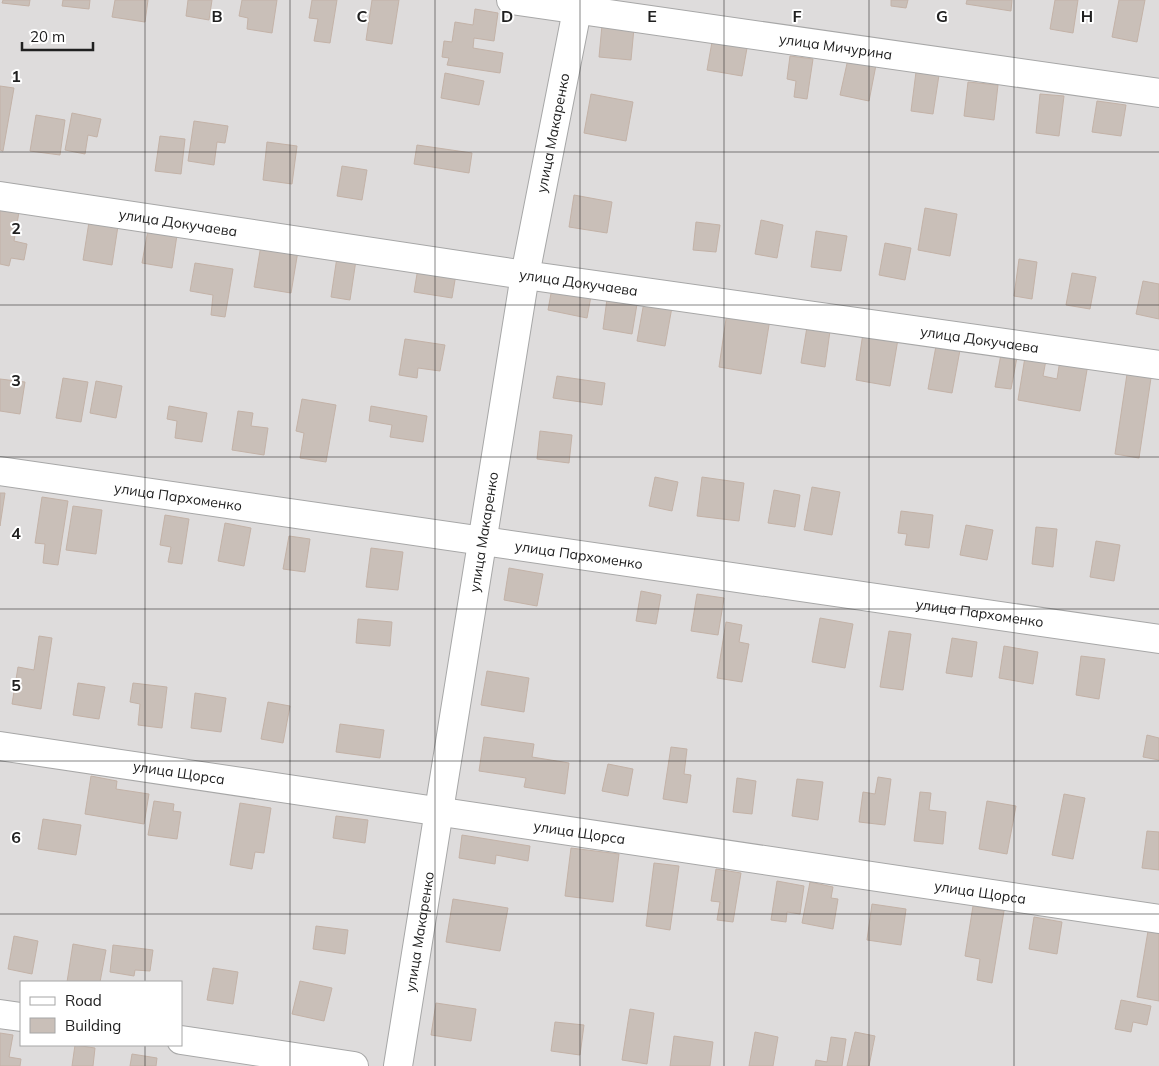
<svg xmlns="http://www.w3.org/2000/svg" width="1159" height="1066" font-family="Mulish,sans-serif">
  <rect width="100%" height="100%" fill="#f1ece5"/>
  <path fill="#dedcdc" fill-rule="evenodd" d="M0,0H1159V1066H0ZM21,982H181V1045H21Z"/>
  <path fill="#c9bfb8" stroke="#c3b2a7" d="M3,0H30L29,6L2,3Z
    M63,0H90L89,9L62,6Z
    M115,0H148L145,22L112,17Z
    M188,0H212L209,20L186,16Z
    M242,0H277L272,33L247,29L248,18L239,16Z
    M312,0H337L330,43L314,41L318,19L309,18Z
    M372,0H399L392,44L366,40Z
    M891,0H908L906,8L891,6Z
    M967,0H1012L1011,11L966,4Z
    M1055,0H1078L1073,33L1050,29Z
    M1119,0H1145L1137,42L1112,37Z
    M475,9L498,13L494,41L474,38L473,48L503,53L500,73L447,65L449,58L442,57L444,41L452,42L455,22L473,25Z
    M602,25L634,28L631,60L599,57Z
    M712,42L747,48L742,76L707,70Z
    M790,56L813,59L807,99L794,97L796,81L787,79Z
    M848,59L876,65L869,101L840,95Z
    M916,72L939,75L933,114L911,111Z
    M445,73L484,81L479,105L441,98Z
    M968,82L998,85L994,120L964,116Z
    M0,86L14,88L3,151L0,150Z
    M591,94L633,102L626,141L584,133Z
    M1040,94L1064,96L1059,136L1036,133Z
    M1097,101L1126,105L1121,136L1092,132Z
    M72,113L101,119L97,137L88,135L85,154L65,150Z
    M36,115L65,120L60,155L30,151Z
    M194,121L228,126L225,143L217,142L214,165L188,161Z
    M160,136L185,139L181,174L155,171Z
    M267,142L297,146L292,184L263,180Z
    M417,145L472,153L469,173L414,164Z
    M342,166L367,170L362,200L337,196Z
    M574,195L612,202L607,233L569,227Z
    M0,208L19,212L14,241L27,244L24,260L11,258L9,266L0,264Z
    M925,208L957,214L950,256L918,250Z
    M761,220L783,225L777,258L755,254Z
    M89,222L118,226L112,265L83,260Z
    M696,222L720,225L716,252L693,250Z
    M148,230L177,235L172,268L142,263Z
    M816,231L847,236L841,271L811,267Z
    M885,243L911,248L905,280L879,275Z
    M261,245L298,251L291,293L254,287Z
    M337,257L356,260L350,300L331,297Z
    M1019,259L1037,262L1032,299L1014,296Z
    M195,263L233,269L225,317L211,315L213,295L190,291Z
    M418,268L456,274L452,298L414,292Z
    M1072,273L1096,277L1090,309L1066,305Z
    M1143,281L1159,284V319L1136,314Z
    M552,288L591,296L587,318L548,310Z
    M607,299L637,304L632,334L603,329Z
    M644,302L672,307L665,346L637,341Z
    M727,312L770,319L761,374L719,367Z
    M807,327L830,331L825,367L801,363Z
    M863,333L898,339L890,386L856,380Z
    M405,339L445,345L440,371L418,368L417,378L399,375Z
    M936,346L960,350L952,393L928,389Z
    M1001,354L1017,357L1011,389L995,387Z
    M1025,357L1046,360L1043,376L1057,379L1060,360L1088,364L1080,411L1018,400Z
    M1127,374L1151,378L1139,458L1115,454Z
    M557,376L605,383L602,405L553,398Z
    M63,378L88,382L81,422L56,418Z
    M0,379L25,382L20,414L0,411Z
    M96,381L122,386L116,418L90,413Z
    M302,399L336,405L326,462L300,458L304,433L296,431Z
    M169,406L207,413L202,442L175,438L177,421L167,419Z
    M371,406L427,416L423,442L390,437L392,425L369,421Z
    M238,411L253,413L251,426L268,428L264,455L232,450Z
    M540,431L572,435L569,463L537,459Z
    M655,477L678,482L672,511L649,506Z
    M702,477L744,483L739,521L697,516Z
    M812,487L840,492L832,535L804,530Z
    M774,490L800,495L795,527L768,523Z
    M0,493H5L0,526Z
    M42,497L68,501L58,565L43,563L45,544L35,543Z
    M73,506L102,510L96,554L66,550Z
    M901,511L933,515L929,548L905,545L907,534L898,533Z
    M165,515L189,519L182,564L168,562L171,547L160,545Z
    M225,523L251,528L244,566L218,561Z
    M966,525L993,530L987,560L960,555Z
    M1036,527L1057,529L1053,567L1032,564Z
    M289,536L310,539L305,572L283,569Z
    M1096,541L1120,545L1114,581L1090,577Z
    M371,548L403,552L398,590L366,587Z
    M509,568L543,574L537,606L504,600Z
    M641,591L661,595L656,624L636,621Z
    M697,594L724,598L718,635L691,631Z
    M820,618L853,624L845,668L812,662Z
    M358,619L392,622L390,646L356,643Z
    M726,622L742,625L739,642L749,644L742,682L717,678Z
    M889,631L911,634L903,690L880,687Z
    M39,636L52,638L41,709L12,704L18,667L34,670Z
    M952,638L977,642L972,677L946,673Z
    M1004,646L1038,652L1033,684L999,678Z
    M1081,656L1105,659L1099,699L1076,695Z
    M487,671L529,678L524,712L481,705Z
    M78,683L105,687L99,719L73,715Z
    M133,683L167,687L162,728L138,725L140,704L130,702Z
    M195,693L226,698L221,732L191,728Z
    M268,702L290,706L283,743L261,739Z
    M340,724L384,730L380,758L336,752Z
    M1147,735L1159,738V760L1143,757Z
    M484,737L534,744L532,757L569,763L565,794L524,787L526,778L479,771Z
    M671,747L687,749L684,774L691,775L687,803L663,799Z
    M608,764L633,769L628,796L602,791Z
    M91,776L117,781L116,789L149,794L144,824L85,814Z
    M878,777L891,779L885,825L859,822L863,792L875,794Z
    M737,778L756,781L752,814L733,812Z
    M797,779L823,782L818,820L792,816Z
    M920,792L931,793L929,810L946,812L943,844L914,841Z
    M1064,794L1085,798L1073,859L1052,855Z
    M154,801L174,804L173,811L181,812L177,839L148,835Z
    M987,801L1016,806L1007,854L979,849Z
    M240,803L271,808L264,853L255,852L252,869L230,865Z
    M336,816L368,820L365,843L333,838Z
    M43,819L81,825L76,855L38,849Z
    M1147,831L1159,832V870L1142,868Z
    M462,835L530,846L528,861L496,855L495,864L459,858Z
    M571,848L619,854L613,902L565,896Z
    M654,863L679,866L670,930L646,926Z
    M716,869L741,873L733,922L717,920L720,902L711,901Z
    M777,881L804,886L800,914L787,912L786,922L771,920Z
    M810,882L833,887L831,898L838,899L833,929L802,923Z
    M453,899L508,908L500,951L446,942Z
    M872,904L906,909L901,945L867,940Z
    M973,906L1004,911L992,983L977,980L980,959L965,956Z
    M1034,917L1062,922L1057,954L1029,949Z
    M316,926L348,930L345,954L313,949Z
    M1148,931L1159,933V1001L1137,997Z
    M14,936L38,941L32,974L8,969Z
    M73,944L106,950L100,982H67Z
    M113,945L153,950L150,971L135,970L134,976L110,972Z
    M213,968L238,972L233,1004L207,1000Z
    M300,981L332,988L324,1021L292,1014Z
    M1121,1000L1151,1006L1147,1025L1133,1022L1131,1032L1115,1029Z
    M436,1003L476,1009L471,1041L431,1035Z
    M630,1009L654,1013L647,1064L622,1060Z
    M555,1022L584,1025L580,1055L551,1051Z
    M755,1032L778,1037L773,1066H749Z
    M855,1032L875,1036L869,1066H847Z
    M0,1033L13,1035L9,1057L21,1059L20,1066H0Z
    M674,1036L713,1042L710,1066H670Z
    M831,1037L846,1039L842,1066H815L816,1060L827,1062Z
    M75,1045L95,1048L93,1066H72Z
    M132,1054L157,1058L156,1066H130Z"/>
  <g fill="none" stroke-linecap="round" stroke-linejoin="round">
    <defs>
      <g id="minor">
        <path id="s1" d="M511,0L1159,93"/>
        <path id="s2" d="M0,196L525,275L1159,365"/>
        <path id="s3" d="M0,471L1159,639"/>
        <path id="s4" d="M0,746L1159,919"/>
        <path d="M0,1014L21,1017"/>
        <path d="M181,1040L354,1066"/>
        <path id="s5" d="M398,1066L525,275L579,0"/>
      </g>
    </defs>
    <use href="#minor" stroke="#a7a7a7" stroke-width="30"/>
    <use href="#minor" stroke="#fff" stroke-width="28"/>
  </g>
  <path fill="none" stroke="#202020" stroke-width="1" stroke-opacity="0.55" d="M145,0V982M290,0V1066M435,0V1066M580,0V1066M724,0V1066M869,0V1066M1014,0V1066M0,152H1159M0,305H1159M0,457H1159M0,609H1159M0,761H1159M0,914H1159M145,1045V1066"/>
  <g text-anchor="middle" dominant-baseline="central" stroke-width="4" stroke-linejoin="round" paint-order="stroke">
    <g font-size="14" fill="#202020" stroke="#fff">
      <text stroke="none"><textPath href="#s1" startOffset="328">улица Мичурина</textPath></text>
      <text stroke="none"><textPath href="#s5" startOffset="946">улица Макаренко</textPath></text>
      <text stroke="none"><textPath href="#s2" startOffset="180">улица Докучаева</textPath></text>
      <text stroke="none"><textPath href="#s2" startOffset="585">улица Докучаева</textPath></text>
      <text stroke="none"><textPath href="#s2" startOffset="990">улица Докучаева</textPath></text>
      <text stroke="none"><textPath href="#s3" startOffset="180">улица Пархоменко</textPath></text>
      <text stroke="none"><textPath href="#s5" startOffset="541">улица Макаренко</textPath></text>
      <text stroke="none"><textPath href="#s3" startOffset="585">улица Пархоменко</textPath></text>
      <text stroke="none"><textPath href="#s3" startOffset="990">улица Пархоменко</textPath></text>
      <text stroke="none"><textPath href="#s4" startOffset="181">улица Щорса</textPath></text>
      <text stroke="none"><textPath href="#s4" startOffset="586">улица Щорса</textPath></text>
      <text stroke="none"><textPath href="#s4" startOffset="991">улица Щорса</textPath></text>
      <text stroke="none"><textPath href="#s5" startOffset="136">улица Макаренко</textPath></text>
    </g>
  </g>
  <g font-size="16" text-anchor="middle" font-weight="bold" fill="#202020" stroke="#fff" stroke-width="4" stroke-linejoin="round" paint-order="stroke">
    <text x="217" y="22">B</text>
    <text x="362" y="22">C</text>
    <text x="507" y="22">D</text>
    <text x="652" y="22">E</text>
    <text x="797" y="22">F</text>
    <text x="942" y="22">G</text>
    <text x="1087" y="22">H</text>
    <text x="16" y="82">1</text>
    <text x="16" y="234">2</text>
    <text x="16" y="386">3</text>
    <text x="16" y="539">4</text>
    <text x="16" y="691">5</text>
    <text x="16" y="843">6</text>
  </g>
  <rect x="20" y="981" width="162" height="65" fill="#ffffff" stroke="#a6a6a6"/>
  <rect x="30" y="997" width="25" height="8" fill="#ffffff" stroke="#a6a6a6"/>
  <text x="65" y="1006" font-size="15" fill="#202020">Road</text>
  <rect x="30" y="1018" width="25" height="15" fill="#c9bfb8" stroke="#a6a6a6"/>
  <text x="65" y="1031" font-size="15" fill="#202020">Building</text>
  <path d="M22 42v8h71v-8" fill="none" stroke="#202020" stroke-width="2.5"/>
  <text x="30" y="42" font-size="15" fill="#202020" stroke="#ffffff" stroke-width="4" paint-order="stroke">20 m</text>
</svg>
